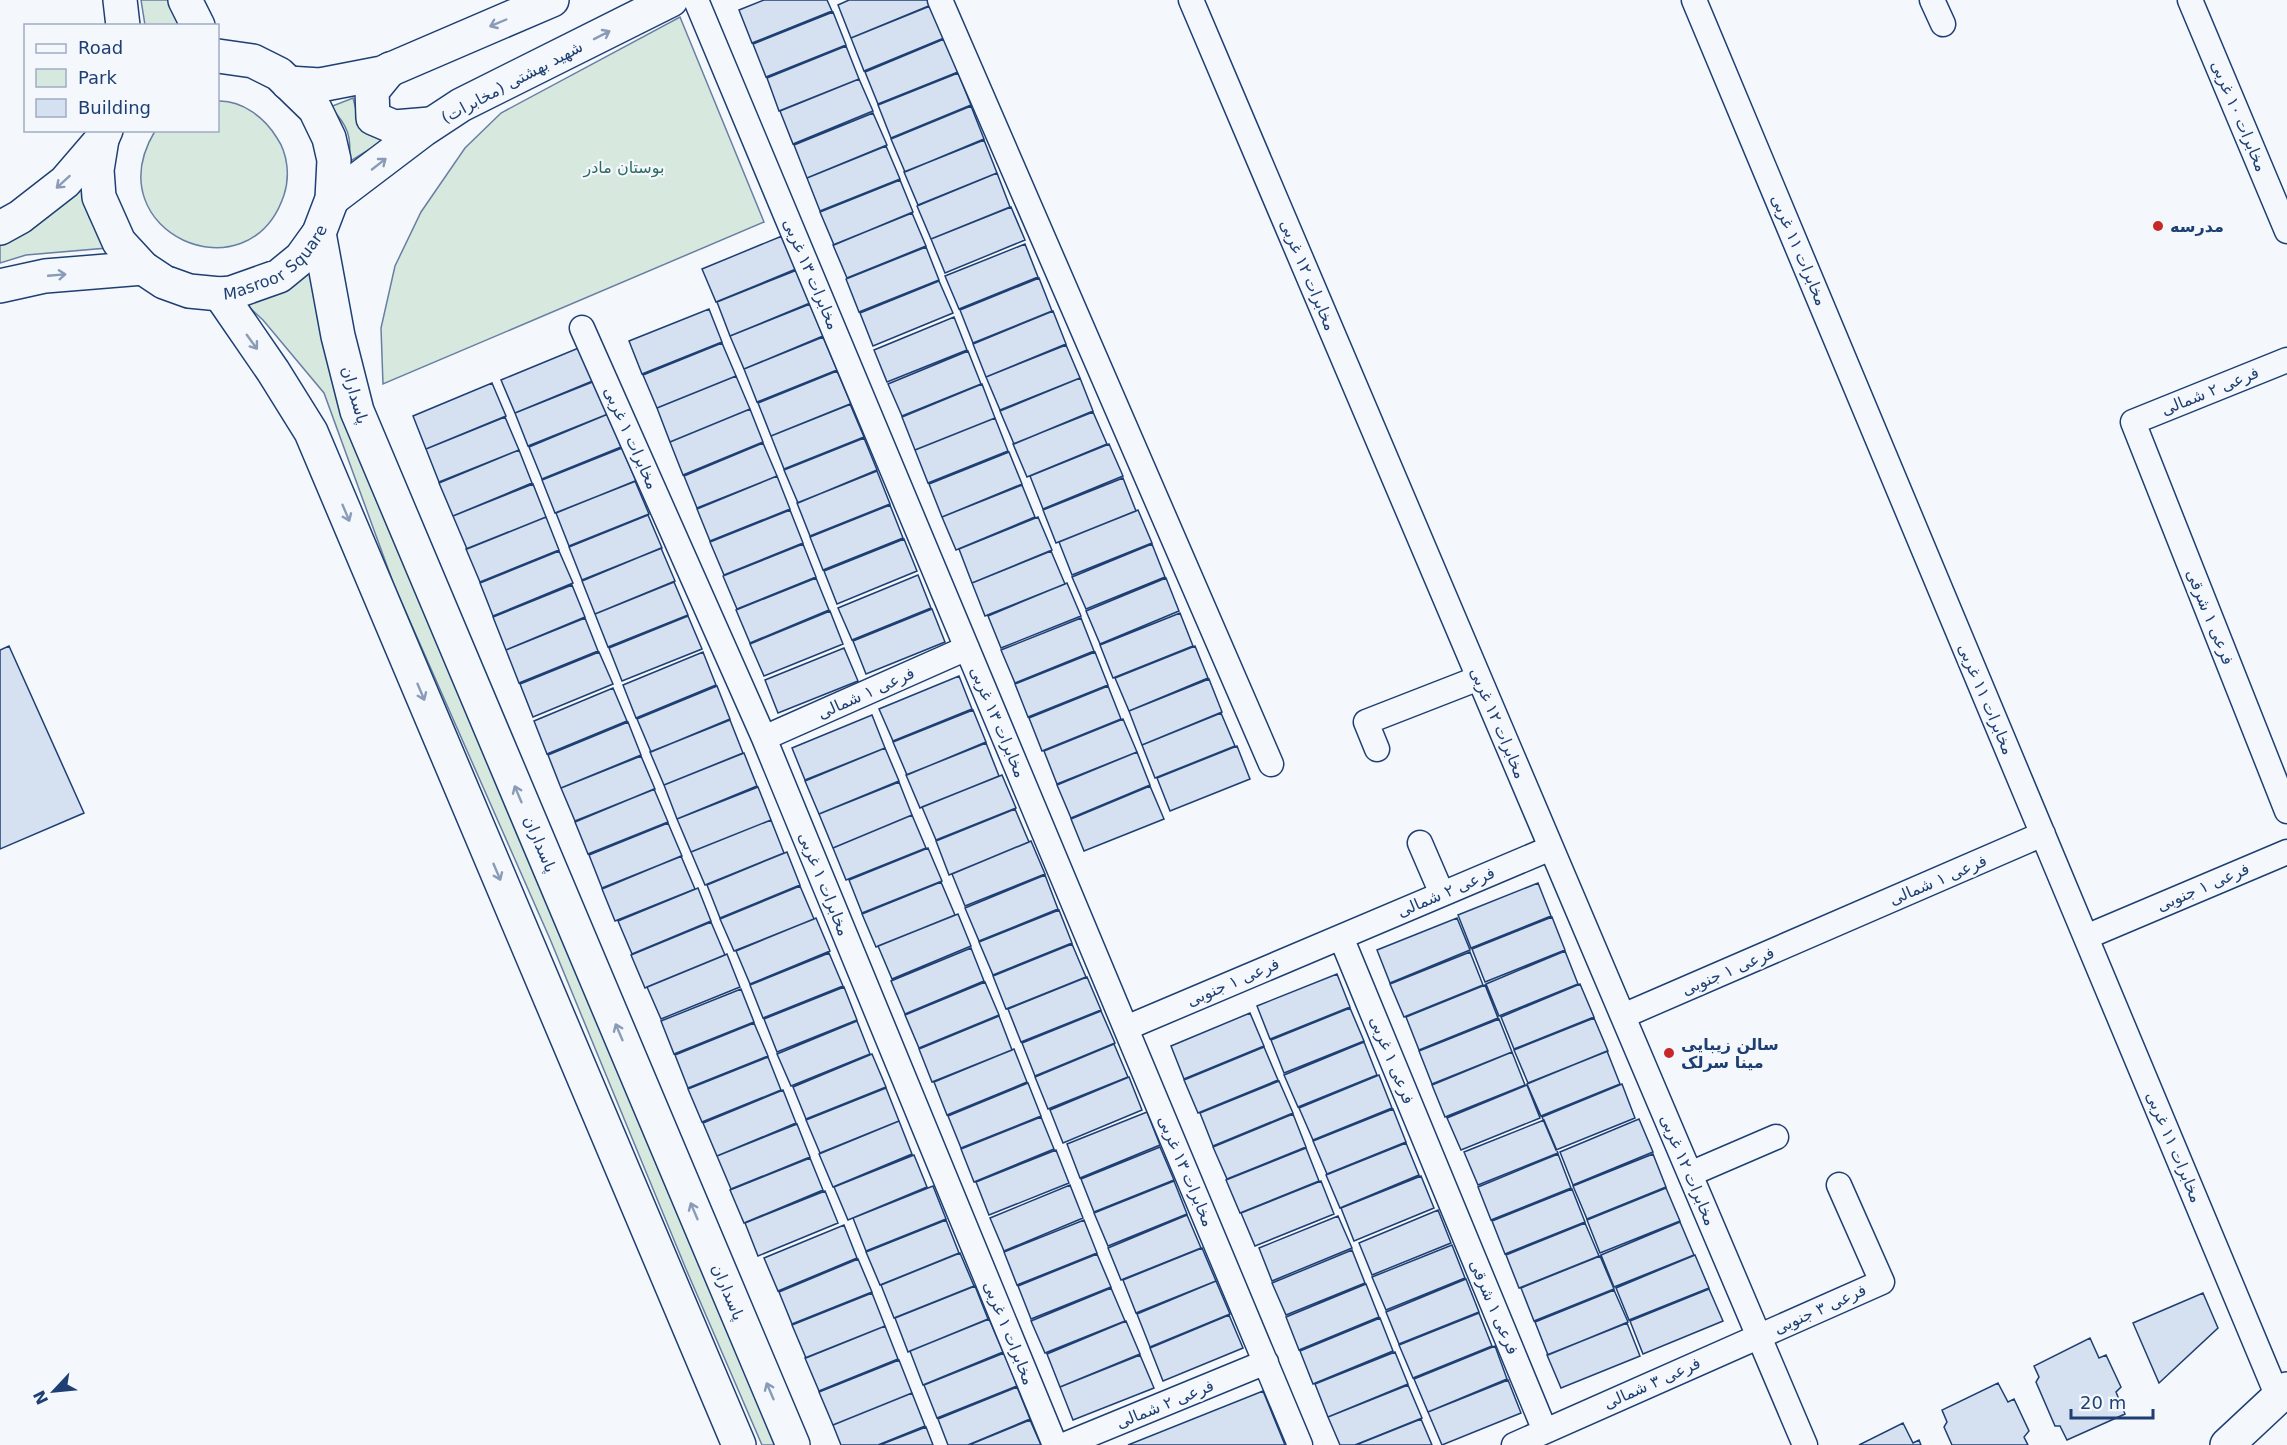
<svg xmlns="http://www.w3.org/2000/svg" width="2287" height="1445" font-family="'DejaVu Sans',Vazirmatn,sans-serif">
  <rect width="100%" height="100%" fill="#f4f7fb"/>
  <path fill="#d7e8df" stroke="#687fa3" stroke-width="1.5" d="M141,0H169L184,25H145Z
    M680,17L764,222L383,384L381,328L395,266L421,212L465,148L501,113Z
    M353,98L358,117L391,136L349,162C352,137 348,125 330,107Z
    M218,101C242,100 265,118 277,138C288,154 290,177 284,195C249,300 94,232 155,131L218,130Z
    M81,185L89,217L107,248L26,255L0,263V244L48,217Z
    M314,268L787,1445H762L686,1269L550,939L394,585L324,393L263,320L240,299Z"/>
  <path fill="#d5e0f0" stroke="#1d3f73" stroke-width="1.5" d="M764,0H827L832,11L752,43L739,10Z
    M849,0H929L931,5L851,38L838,5Z
    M930,6L944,38L864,71L851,38Z
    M833,12L846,45L766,77L753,44Z
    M944,39L958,72L878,104L865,72Z
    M846,46L859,79L779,111L767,78Z
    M958,73L971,105L891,138L878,105Z
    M859,79L873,111L793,144L780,111Z
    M971,106L984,139L905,172L891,139Z
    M873,113L887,145L807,178L794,145Z
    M984,140L997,173L918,205L904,172Z
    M886,146L900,179L820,211L807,178Z
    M997,173L1010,207L931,239L917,206Z
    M900,180L913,212L834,245L820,212Z
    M1011,207L1025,240L945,273L931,239Z
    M912,213L926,246L847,278L833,245Z
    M782,236L796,269L716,302L702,269Z
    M1025,244L1038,277L959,309L945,276Z
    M926,247L939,280L859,312L846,279Z
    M797,270L810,303L730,336L717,302Z
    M1039,278L1052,311L973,343L960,310Z
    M939,281L953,313L873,346L860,313Z
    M810,304L823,336L744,369L730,336Z
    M709,309L722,342L642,374L629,341Z
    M1053,311L1066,344L986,377L973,344Z
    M954,317L967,350L887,382L874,350Z
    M823,337L837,370L757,402L744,369Z
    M722,343L736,376L657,408L643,375Z
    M1066,345L1080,378L1000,410L986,377Z
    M581,347L595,380L515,413L501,380Z
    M968,351L981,384L902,416L888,384Z
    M837,371L851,404L771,436L758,403Z
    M736,376L750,409L670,442L657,408Z
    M1080,378L1093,411L1014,444L1000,411Z
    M595,381L608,414L528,446L515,413Z
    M492,383L506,416L426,449L413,416Z
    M982,384L995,418L915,450L902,417Z
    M850,404L864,437L784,469L771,436Z
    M750,409L763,442L683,475L670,442Z
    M1093,412L1107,444L1027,477L1013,444Z
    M608,414L621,447L542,479L529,447Z
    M505,417L519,450L439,482L426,449Z
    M995,418L1008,451L928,483L915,450Z
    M864,438L877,470L798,503L784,470Z
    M763,443L777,476L697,508L684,476Z
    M1109,444L1123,476L1043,509L1030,476Z
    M622,448L636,481L555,513L542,480Z
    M519,450L532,483L453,516L439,483Z
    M1009,452L1022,484L942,517L929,484Z
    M877,471L890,504L810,536L797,503Z
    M777,476L790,509L710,541L697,509Z
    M1123,478L1136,511L1056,543L1043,510Z
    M635,481L649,514L569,546L556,513Z
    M533,484L546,517L467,549L453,516Z
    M1022,485L1035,517L956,550L942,517Z
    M890,505L903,538L823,570L810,537Z
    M790,510L803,543L724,575L710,542Z
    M1138,510L1152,543L1072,575L1059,542Z
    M648,515L662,548L582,580L569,547Z
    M546,517L559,550L480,582L466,549Z
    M1038,517L1052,550L972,583L959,549Z
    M904,539L917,571L837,604L824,571Z
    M803,544L816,577L737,609L723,576Z
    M1152,544L1165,577L1086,609L1072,577Z
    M661,548L675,581L595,614L582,581Z
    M559,551L573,583L493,616L480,583Z
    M1051,551L1065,584L985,616L972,583Z
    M918,575L931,608L852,640L838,608Z
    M816,578L829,610L750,643L736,610Z
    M1166,578L1179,611L1100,644L1086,611Z
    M674,582L688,615L608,647L595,614Z
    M1067,583L1081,616L1001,648L988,616Z
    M572,585L585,617L506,650L493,617Z
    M932,609L945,642L866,674L853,641Z
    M830,611L843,644L764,676L750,644Z
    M1180,613L1193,646L1113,678L1100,645Z
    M688,616L702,649L622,681L609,648Z
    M585,618L598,651L519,683L506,650Z
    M1081,618L1094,651L1015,683L1001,650Z
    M9,646L84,813L0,849V650Z
    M1195,646L1208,678L1129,711L1115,678Z
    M844,648L858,681L778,713L765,680Z
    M599,652L613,684L533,717L520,684Z
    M703,652L716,685L636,718L623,685Z
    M1095,652L1108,685L1028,717L1015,684Z
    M959,676L972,709L893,741L879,709Z
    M1209,679L1222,712L1142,745L1129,711Z
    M717,686L730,719L651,752L637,719Z
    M1108,686L1121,719L1042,751L1029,718Z
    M613,688L627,721L547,754L534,721Z
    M973,710L986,742L907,775L893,742Z
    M1221,713L1235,746L1155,778L1142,745Z
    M872,715L885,748L805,780L792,748Z
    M1123,719L1137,752L1057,784L1044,751Z
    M730,720L743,753L664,785L650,752Z
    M628,722L641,755L561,788L548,755Z
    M986,743L999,776L920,808L906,775Z
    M1237,746L1250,779L1170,811L1157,778Z
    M885,748L899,781L819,814L805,781Z
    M1137,752L1150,785L1071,818L1057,785Z
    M744,753L757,786L677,819L664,785Z
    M641,756L655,789L575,821L561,788Z
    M1002,775L1016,808L936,840L922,807Z
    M899,782L912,815L833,848L819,814Z
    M1150,786L1164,819L1084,851L1071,819Z
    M758,787L771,820L691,852L677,819Z
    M654,789L668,822L588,854L575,822Z
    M1015,809L1029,842L949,875L936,841Z
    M912,815L926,848L846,880L833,848Z
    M771,820L784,853L705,885L691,852Z
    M668,823L682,856L602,888L589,855Z
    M1031,841L1045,874L965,906L952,874Z
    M928,848L942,881L862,913L849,880Z
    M787,852L800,885L720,918L707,885Z
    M681,856L695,889L615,921L602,889Z
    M1045,875L1058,909L979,941L965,908Z
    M941,882L955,915L876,947L862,914Z
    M1538,883L1551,916L1471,948L1458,915Z
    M800,886L814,919L734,951L720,919Z
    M698,888L711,921L632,954L618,921Z
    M1059,910L1072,943L993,975L979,942Z
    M958,914L971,946L892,979L878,946Z
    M1552,917L1565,950L1485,982L1472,949Z
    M816,918L830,951L750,984L736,951Z
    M1457,918L1470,950L1390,983L1377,950Z
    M711,922L725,955L645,988L631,955Z
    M1072,944L1086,977L1006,1009L993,976Z
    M971,948L984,981L905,1014L891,981Z
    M1565,951L1578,984L1499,1016L1486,984Z
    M1470,952L1483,985L1404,1017L1390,984Z
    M829,953L843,986L763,1018L750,985Z
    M727,954L740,987L661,1019L647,987Z
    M1337,974L1350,1007L1270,1039L1257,1006Z
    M1087,977L1101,1010L1021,1042L1008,1009Z
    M985,982L999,1015L919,1048L905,1015Z
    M1580,984L1594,1017L1514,1049L1501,1017Z
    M1485,985L1498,1018L1419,1050L1406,1017Z
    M844,987L857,1020L777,1052L764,1019Z
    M741,989L754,1022L674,1054L661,1021Z
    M1350,1008L1364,1041L1284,1073L1271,1040Z
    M1101,1011L1115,1043L1035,1076L1022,1043Z
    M1250,1013L1264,1046L1184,1079L1171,1046Z
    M999,1016L1012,1050L932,1082L919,1049Z
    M1594,1018L1608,1051L1528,1083L1514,1050Z
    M1499,1019L1512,1052L1432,1084L1419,1051Z
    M857,1021L870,1054L791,1086L777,1054Z
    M754,1023L768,1056L688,1088L675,1055Z
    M1364,1042L1377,1075L1298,1107L1284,1075Z
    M1114,1044L1128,1077L1048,1109L1035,1077Z
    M1264,1047L1278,1080L1198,1113L1184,1080Z
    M1014,1049L1027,1082L947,1115L934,1082Z
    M1607,1051L1620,1084L1541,1116L1527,1084Z
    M1512,1052L1525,1085L1445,1117L1432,1085Z
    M872,1054L886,1087L806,1119L793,1087Z
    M768,1057L781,1090L702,1122L688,1089Z
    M1379,1075L1392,1108L1313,1140L1299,1108Z
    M1129,1077L1142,1110L1063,1143L1050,1110Z
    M1279,1081L1293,1113L1213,1146L1200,1113Z
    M1028,1083L1041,1116L961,1148L948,1116Z
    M1622,1084L1635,1118L1556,1150L1542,1117Z
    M1527,1085L1540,1118L1461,1150L1447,1118Z
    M886,1088L899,1121L820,1153L806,1120Z
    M783,1090L796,1123L717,1156L703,1123Z
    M1393,1109L1406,1142L1327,1174L1313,1141Z
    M1147,1112L1160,1145L1080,1178L1067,1144Z
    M1293,1114L1306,1147L1227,1179L1213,1147Z
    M1041,1117L1054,1149L974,1182L961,1149Z
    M1639,1119L1653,1152L1573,1185L1560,1152Z
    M1544,1120L1558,1153L1478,1185L1464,1152Z
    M899,1121L912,1154L833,1187L819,1154Z
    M797,1124L810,1157L731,1189L717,1156Z
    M1406,1143L1419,1175L1340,1208L1326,1175Z
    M1160,1147L1174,1180L1094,1212L1081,1179Z
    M1306,1148L1319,1181L1240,1213L1226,1180Z
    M1056,1150L1069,1183L989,1215L976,1182Z
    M1558,1154L1571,1188L1491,1220L1478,1187Z
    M1653,1154L1666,1187L1587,1219L1573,1186Z
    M914,1155L927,1187L848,1220L834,1187Z
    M810,1158L823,1190L744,1223L730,1190Z
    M1421,1176L1434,1208L1354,1241L1341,1208Z
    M1174,1181L1187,1214L1108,1246L1094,1213Z
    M1321,1181L1334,1214L1255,1246L1241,1213Z
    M1070,1185L1083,1218L1004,1251L990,1218Z
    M933,1186L946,1219L866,1251L853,1218Z
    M1666,1188L1680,1221L1600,1253L1587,1220Z
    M1572,1189L1585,1222L1505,1254L1492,1221Z
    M825,1191L838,1223L758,1256L745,1223Z
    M1438,1210L1451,1243L1372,1275L1359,1243Z
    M1187,1215L1201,1248L1121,1280L1108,1248Z
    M1338,1216L1352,1248L1272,1281L1259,1248Z
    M946,1220L959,1253L880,1285L866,1252Z
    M1084,1220L1097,1253L1017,1285L1004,1252Z
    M1680,1222L1694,1255L1614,1287L1601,1255Z
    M1585,1223L1599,1256L1519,1288L1506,1255Z
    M844,1225L857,1258L778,1291L764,1258Z
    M1452,1245L1465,1278L1386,1310L1372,1277Z
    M1202,1248L1216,1281L1136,1313L1123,1280Z
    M1352,1250L1365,1283L1286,1315L1272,1283Z
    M960,1253L974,1286L894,1318L881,1285Z
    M1097,1254L1111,1287L1031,1319L1018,1286Z
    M1695,1255L1709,1288L1629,1320L1616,1288Z
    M1600,1256L1614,1289L1534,1321L1521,1288Z
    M858,1259L872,1292L792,1324L779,1292Z
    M1466,1279L1479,1312L1399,1344L1386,1312Z
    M1216,1281L1230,1314L1150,1347L1137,1314Z
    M1366,1284L1379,1317L1299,1350L1286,1317Z
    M975,1286L988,1319L908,1352L895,1318Z
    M1111,1288L1125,1321L1045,1353L1031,1321Z
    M1709,1289L1723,1321L1643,1354L1630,1321Z
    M1614,1290L1628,1322L1548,1355L1535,1322Z
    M872,1293L885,1326L806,1358L792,1325Z
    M2203,1293L2218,1328L2159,1383L2133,1323Z
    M1479,1313L1492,1346L1413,1378L1399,1345Z
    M1229,1315L1243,1348L1163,1381L1150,1348Z
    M1380,1318L1393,1351L1313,1384L1300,1351Z
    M989,1319L1003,1352L923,1385L910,1351Z
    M1126,1321L1140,1354L1060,1387L1047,1354Z
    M1627,1323L1640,1356L1561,1388L1547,1355Z
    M885,1326L898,1359L819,1391L805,1358Z
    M2090,1338L2099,1358L2106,1355L2121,1387L2116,1392L2125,1414L2067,1440L2060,1426H2055L2036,1382L2039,1377L2034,1366Z
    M1495,1346L1507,1379L1428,1412L1414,1379Z
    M1395,1352L1408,1384L1328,1417L1315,1384Z
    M1004,1353L1017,1386L937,1418L924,1385Z
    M1140,1355L1154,1388L1073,1420L1060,1387Z
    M899,1360L912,1393L833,1425L819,1392Z
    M1508,1380L1521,1413L1442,1445L1428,1412Z
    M1998,1383L2008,1402L2014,1399L2029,1431L2024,1437L2028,1445H1952L1944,1427L1947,1422L1942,1410Z
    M1408,1385L1422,1418L1355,1445H1340L1328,1417Z
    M1017,1387L1030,1419L968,1445H948L938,1419Z
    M1263,1391L1285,1445H1128Z
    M912,1393L925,1426L878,1445H841L833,1425Z
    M1421,1419L1432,1445H1356Z
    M1030,1420L1041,1445H969Z
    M1903,1423L1913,1443L1919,1440L1921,1445H1859Z
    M926,1427L933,1445H880Z"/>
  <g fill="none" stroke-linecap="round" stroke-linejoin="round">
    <defs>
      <path id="street" d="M696,0L1300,1445
        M940,0L1271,764
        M1191,0L1805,1445
        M1694,0L2278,1397
        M1932,0L1943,24
        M2190,0L2287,231
        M582,328L764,738L1055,1445
        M2287,360L2133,422L2287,811
        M764,738L967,648
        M1377,749L1366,722L1479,678
        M1420,843L1442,894
        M1341,937L1545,1431
        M2086,937L2287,852
        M1623,1016L2043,834
        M1126,1028L1551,848
        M1690,1174L1776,1137
        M1064,1445L1266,1362
        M1514,1445L1882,1282L1839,1185"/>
      <g id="secondary">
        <path d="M120,0L123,26"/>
        <path d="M185,0L198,26"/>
        <path d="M390,69L372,91L373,118L394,127L430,124"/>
        <path d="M288,83L320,85L382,73L552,0"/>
        <path id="s1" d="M106,130L102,139L97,170L99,197L119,242L143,268L164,282L189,291L220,294L231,293L279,276L301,258L319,233L332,199L334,160L329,138L315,109L279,74L253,61L218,56"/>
        <path d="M332,199L423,130L461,105L671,0"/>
        <path d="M0,228L20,217L65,182L102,139"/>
        <path d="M319,233L338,336L357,411L793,1445"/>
        <path d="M0,286L45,276L143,268"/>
        <path d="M220,294L273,371L311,432L739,1445"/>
        <path d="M2227,1445L2287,1389"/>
      </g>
    </defs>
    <use href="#street" stroke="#1d3f73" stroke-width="27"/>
    <use href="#secondary" stroke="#1d3f73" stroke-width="36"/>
    <use href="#street" stroke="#f4f7fb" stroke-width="24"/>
    <use href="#secondary" stroke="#f4f7fb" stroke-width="33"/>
  </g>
  <defs><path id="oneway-shaft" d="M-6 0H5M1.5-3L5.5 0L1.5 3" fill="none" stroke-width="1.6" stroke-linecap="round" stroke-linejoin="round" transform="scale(1.5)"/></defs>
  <g stroke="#889bb7">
    <use href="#oneway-shaft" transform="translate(498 23) rotate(157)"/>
    <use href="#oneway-shaft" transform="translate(602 35) rotate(-27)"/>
    <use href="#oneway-shaft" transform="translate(379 164) rotate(-38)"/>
    <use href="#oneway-shaft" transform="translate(63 182) rotate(138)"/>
    <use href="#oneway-shaft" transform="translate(57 275) rotate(-5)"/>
    <use href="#oneway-shaft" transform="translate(252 342) rotate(54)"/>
    <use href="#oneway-shaft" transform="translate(346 513) rotate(67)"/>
    <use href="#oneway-shaft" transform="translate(421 692) rotate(67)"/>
    <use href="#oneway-shaft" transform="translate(518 794) rotate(-113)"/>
    <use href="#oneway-shaft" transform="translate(497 872) rotate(67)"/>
    <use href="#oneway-shaft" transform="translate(619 1032) rotate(-113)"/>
    <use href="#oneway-shaft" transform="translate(694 1211) rotate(-113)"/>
    <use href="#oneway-shaft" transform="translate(770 1391) rotate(-113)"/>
  </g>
  <g fill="#c62828" stroke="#f4f7fb" stroke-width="2">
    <circle cx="2158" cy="226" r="6"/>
    <circle cx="1669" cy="1053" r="6"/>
  </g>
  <g text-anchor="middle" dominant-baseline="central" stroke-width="4.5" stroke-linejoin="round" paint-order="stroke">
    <g font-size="16" fill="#1d3f73" stroke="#f4f7fb">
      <text transform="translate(512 82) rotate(-28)">شهید بهشتی (مخابرات)</text>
      <text transform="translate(2239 116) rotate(67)">مخابرات ۱۰ غربی</text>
      <text transform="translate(1799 250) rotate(67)">مخابرات ۱۱ غربی</text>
      <text stroke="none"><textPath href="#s1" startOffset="302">Masroor Square</textPath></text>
      <text transform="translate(811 274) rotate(67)">مخابرات ۱۳ غربی</text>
      <text transform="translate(1308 275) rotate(67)">مخابرات ۱۲ غربی</text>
      <text transform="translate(2210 391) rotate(-22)">فرعی ۲ شمالی</text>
      <text transform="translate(355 395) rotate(74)">پاسداران</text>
      <text transform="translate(631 438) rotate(66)">مخابرات ۱ غربی</text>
      <text transform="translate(2210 617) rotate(68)">فرعی ۱ شرقی</text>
      <text transform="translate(866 693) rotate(-24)">فرعی ۱ شمالی</text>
      <text transform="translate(1986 699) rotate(67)">مخابرات ۱۱ غربی</text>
      <text transform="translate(998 722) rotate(67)">مخابرات ۱۳ غربی</text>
      <text transform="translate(1498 723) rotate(67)">مخابرات ۱۲ غربی</text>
      <text transform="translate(540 844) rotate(67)">پاسداران</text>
      <text transform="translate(1938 880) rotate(-23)">فرعی ۱ شمالی</text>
      <text transform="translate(824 884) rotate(68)">مخابرات ۱ غربی</text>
      <text transform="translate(2203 887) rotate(-23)">فرعی ۱ جنوبی</text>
      <text transform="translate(1446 892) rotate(-23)">فرعی ۲ شمالی</text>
      <text transform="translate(1728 971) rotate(-23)">فرعی ۱ جنوبی</text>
      <text transform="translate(1233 982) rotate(-23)">فرعی ۱ جنوبی</text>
      <text transform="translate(1392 1060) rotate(68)">فرعی ۱ غربی</text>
      <text transform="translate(2174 1147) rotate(67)">مخابرات ۱۱ غربی</text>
      <text transform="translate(1688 1170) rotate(67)">مخابرات ۱۲ غربی</text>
      <text transform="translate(1186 1171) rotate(67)">مخابرات ۱۳ غربی</text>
      <text transform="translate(728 1292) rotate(67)">پاسداران</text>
      <text transform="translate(1494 1307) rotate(67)">فرعی ۱ شرقی</text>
      <text transform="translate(1820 1309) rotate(-24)">فرعی ۳ جنوبی</text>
      <text transform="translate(1009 1333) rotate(68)">مخابرات ۱ غربی</text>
      <text transform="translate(1652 1383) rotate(-24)">فرعی ۳ شمالی</text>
      <text transform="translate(1165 1404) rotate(-22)">فرعی ۲ شمالی</text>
    </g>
    <g font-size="16" fill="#2c6c60" stroke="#f4f7fb">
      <text x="624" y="167">بوستان مادر</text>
    </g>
    <g font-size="16" font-weight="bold" fill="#1d3f73" stroke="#f4f7fb" text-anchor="start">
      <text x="2170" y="226">مدرسه</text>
      <text x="1681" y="1044">سالن زیبایی<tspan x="1681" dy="18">مینا سرلک</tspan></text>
    </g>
  </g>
  <rect x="24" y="24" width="195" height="108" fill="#f4f7fb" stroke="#9eadc5" stroke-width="1.5"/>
  <rect x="36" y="44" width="30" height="9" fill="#f4f7fb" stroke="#9eadc5" stroke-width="1.5"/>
  <text x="78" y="54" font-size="18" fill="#1d3f73">Road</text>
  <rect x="36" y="69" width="30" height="18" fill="#d7e8df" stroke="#9eadc5" stroke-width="1.5"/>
  <text x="78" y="84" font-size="18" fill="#1d3f73">Park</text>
  <rect x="36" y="99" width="30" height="18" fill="#d5e0f0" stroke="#9eadc5" stroke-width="1.5"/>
  <text x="78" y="114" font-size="18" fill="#1d3f73">Building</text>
  <g transform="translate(54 1391) rotate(244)" stroke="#f4f7fb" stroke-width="4.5" paint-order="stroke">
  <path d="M0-4.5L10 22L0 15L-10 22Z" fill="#1d3f73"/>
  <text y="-9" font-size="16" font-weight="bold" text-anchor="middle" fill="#1d3f73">N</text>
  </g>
  <path d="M2071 1409v9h82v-9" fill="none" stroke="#1d3f73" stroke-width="3"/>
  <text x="2080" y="1409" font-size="18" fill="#1d3f73" stroke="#f4f7fb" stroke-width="4.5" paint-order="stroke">20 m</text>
</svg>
